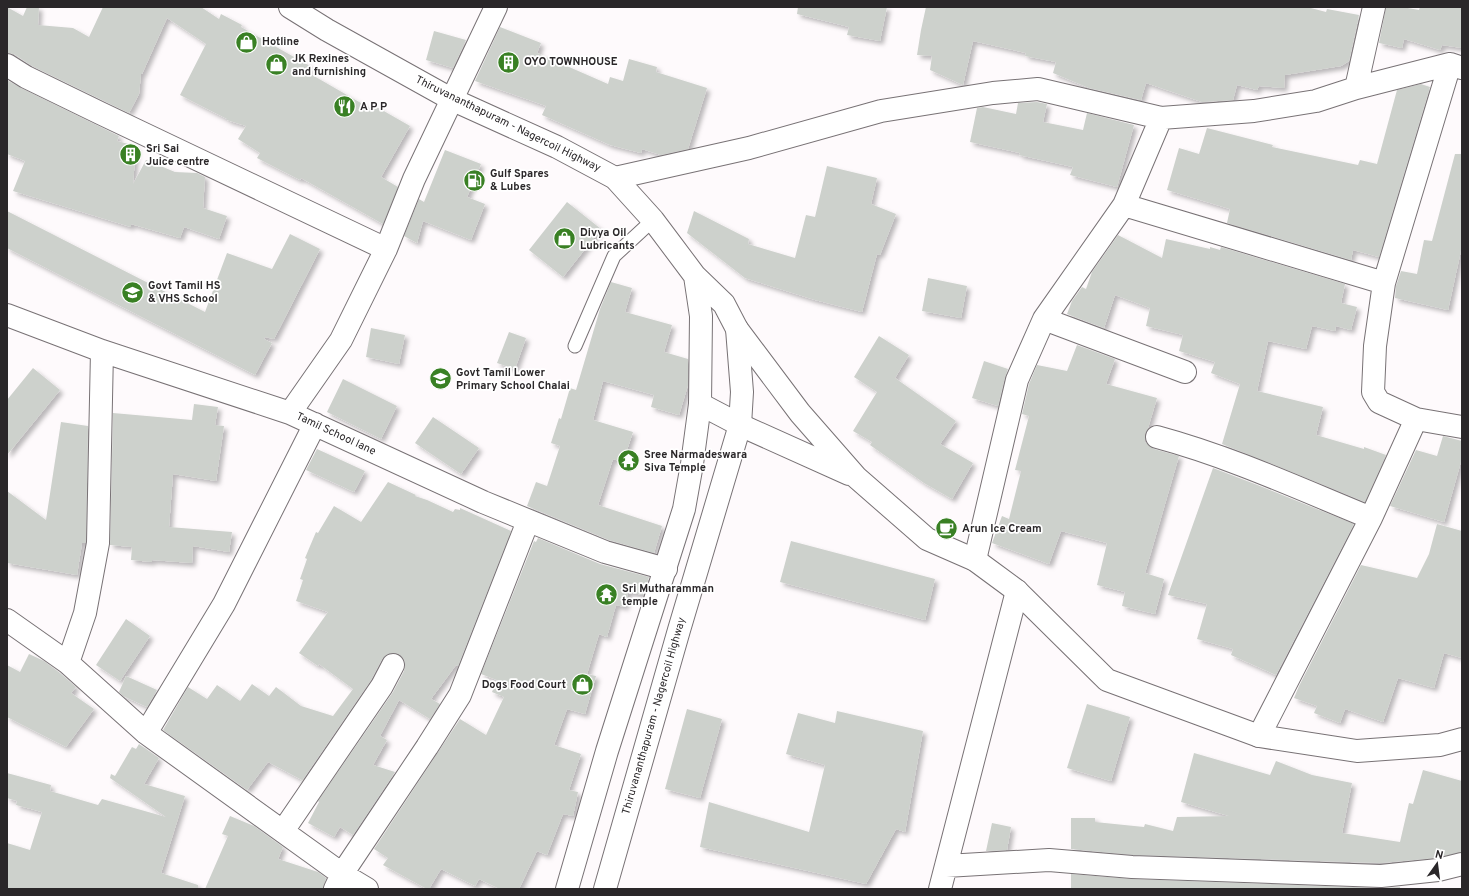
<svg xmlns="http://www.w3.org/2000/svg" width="1469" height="896" font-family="Overpass,sans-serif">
  <defs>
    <filter id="shadow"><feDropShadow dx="3.5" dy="3.5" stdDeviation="2" flood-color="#0004"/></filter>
  </defs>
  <rect width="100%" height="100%" fill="#fefafc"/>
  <path fill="#cdd1cc" filter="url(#shadow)" d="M7,7L23,16L27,7H39L38,25L73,28L89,37L103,7H201L219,19L221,14L242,25L241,27L310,66L307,72L373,110L375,106L410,126L381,177L398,187L383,224L301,178L300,180L257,158L260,153L238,139L246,126L227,120V119L180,95L206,44L167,18L142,74H141L139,94L129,113L32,66L14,54L7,53Z
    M798,7H887L880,41L847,35L849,27L797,14Z
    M926,7H1307L1326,12L1327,9L1359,15L1349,61L1341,66L1285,75L1284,88L1259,86L1257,90L1237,85L1233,100L1202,102L1146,83L1141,100L1089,88L1053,73L1056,62L1025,56L1026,53L973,41L963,85L930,70L932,56L917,55L921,30Z
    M1386,7H1402L1419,10L1420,7H1462V48L1442,45L1440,50L1404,39L1402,48L1379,43Z
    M500,27L541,43L537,53L608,84L610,77L623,81L629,59L657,67L656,72L707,88L688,149L661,155L642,149L641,153L610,145L542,115L546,106L475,81Z
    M434,31L466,40L453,68L426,60Z
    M7,80L21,88L119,136L117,141L136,146L133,184L146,160L175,172L197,173L205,177L203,208L227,216L219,239L184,227L180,238L131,224V227L13,191L25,161L7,154Z
    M1421,84L1430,87L1379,257L1353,250L1351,260L1227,223L1230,209L1167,190L1179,148L1199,154L1207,128L1273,145L1272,147L1358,165L1360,160L1377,164L1397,90Z
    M1037,102L1047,104L1043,122L1083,130L1087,113L1134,125L1117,187L1070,175L1073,167L1019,155L1020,153L970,142L977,108L983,107L1016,114L1018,103Z
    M445,150L481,164L467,197L485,204L471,240L423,221L417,243L404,236L419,199L424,202Z
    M1455,154H1462V246L1448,310L1395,298L1396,286L1401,271L1417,274L1424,240L1432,241Z
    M827,166L877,178L871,204L896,214L880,255L877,254L862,312L815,300L745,278L687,233L694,211L749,239L748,244L795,258L806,215L815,217Z
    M567,202L601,229L563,277L529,250Z
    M7,211L205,312L227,253L272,269L290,234L320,249L274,339L265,337L264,339L272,343L255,375L7,248Z
    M1118,235L1162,258L1166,239L1210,249V247L1220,250L1221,247L1345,284L1341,303L1357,307L1351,330L1336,326L1335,331L1312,326L1306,349L1268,341L1257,391L1323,407L1316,435L1364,449V447L1386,455L1365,502L1270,463L1222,444L1240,384L1211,373L1215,362L1179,351L1183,335L1146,326L1150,308L1115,295L1104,328L1067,314L1072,301L1082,287L1086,289L1092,272Z
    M928,278L967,286L961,318L922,311Z
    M611,282L632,288L625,312L672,325L664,352L688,359V385L679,415L651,407L654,395L603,381L593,420L633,432L623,462L613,459L598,505L662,526L654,553L609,540L527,506L536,482L547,486L560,446L551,443L559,418L561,419L570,388L576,390L600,309Z
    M371,328L405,335L399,364L366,357Z
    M509,332L526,338L515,369L497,363Z
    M879,336L909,355L895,378L956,421L940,444L973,463L952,499L924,483L870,445L872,442L853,431L877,392L854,377Z
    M1077,345L1115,359L1106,384L1157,398L1148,428L1145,434V442L1154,449L1179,456L1145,573L1164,579L1155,614L1122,606L1125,592L1097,585L1107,543L1061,531L1049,564L992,543L1002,516L1009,519L1021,471L1015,470L1029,416L1022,414L1029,384L1037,365L1067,371Z
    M984,361L1008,369L1005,377L998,406L972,398Z
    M33,368L60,390L7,455V400Z
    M343,379L397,406L381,439L327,412Z
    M194,404L218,407L215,425L224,426L216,481L173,474L169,527L232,532L229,552L193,546L192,563L152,560V562L131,560L132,547L110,545L113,413L192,420Z
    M433,417L479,448L461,474L415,443Z
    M61,422L88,426L86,542L85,543H82L77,575L7,563V491L46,520Z
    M1443,436L1462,441V458L1444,522L1390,506L1416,450L1437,456Z
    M317,449L365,471L354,492L306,470Z
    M1213,468L1260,486L1354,524L1276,675L1231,655L1233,649L1197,639L1207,604L1168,595Z
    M388,482L416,495L415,496L427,500L453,512L455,509L460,510V508L511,531L458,666L456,665L431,699L440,704L430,719L399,700L380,736L387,740L373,765L395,772L353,835L340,827L334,837L308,823L319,802L318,801L393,692L404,671L405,665L404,659L399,654L392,653L386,655L382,659L371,680L297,788L302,780L268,762L247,790L163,730L188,687L207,699L217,685L240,701L252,684L269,696L276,687L301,706L333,716L353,689L319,664L318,666L299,653L328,612L296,601L303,580L300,579L307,559L305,558L316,532L318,533L334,506L361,522Z
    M1437,524L1462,531V658L1444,653L1434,688L1398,678L1383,722L1345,709L1340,723L1314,713L1317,706L1294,698L1299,686L1361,565L1417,578L1429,554Z
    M538,538L600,564L649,577L643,595L628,592L625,607L616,605L607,637L599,634L587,674L596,676L585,714L567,709L554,745L581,754L569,790L578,792L573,816L563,814L547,855L537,851L519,889H500L479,879L475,886L441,869L429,889H427L383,865L388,858L374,849L460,719L486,735L504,697L492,692L497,680L481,674L534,541L536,542Z
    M791,541L935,579L925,620L780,582Z
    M126,619L150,636L120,681L96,665Z
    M29,654L44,661L60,673L76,687L71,693L94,709L66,747L7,717V665L20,672Z
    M126,676L157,690L147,707L123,696L119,692Z
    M1087,704L1130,717L1111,781L1067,768Z
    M687,709L722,719L700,798L665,789Z
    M837,711L923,731L905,832L896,829L866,884L700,847L709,802L809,832L825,765L786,754L798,713L835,723Z
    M139,744L159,758L144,784L185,796L161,873L198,885V889H7V843L30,850L42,812L16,805L17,801L7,798V773L51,785L50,791L98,805L102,799L166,817L110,778L111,774L115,776L132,747L136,749Z
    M1194,753L1270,775L1276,761L1312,775L1352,783L1342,833L1400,842L1409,803L1413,804L1423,770L1462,781V852L1436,858L1381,863L1133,855L1071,849V818H1095V822L1144,827L1145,824L1173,831L1177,817L1229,816L1181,802Z
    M230,816L254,826L283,847L278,859L318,872L326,878L323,889H205L228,836L222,834Z
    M992,823L1011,827L1007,850L986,851Z
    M1071,874L1132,879L1381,888L1400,887V889H1071Z"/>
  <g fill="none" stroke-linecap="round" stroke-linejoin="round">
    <defs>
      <path id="lane" d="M575,346L614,256L653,220"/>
      <path id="street" d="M496,7L414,179L386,249L341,340L290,413L483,502L605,552L666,569
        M7,65L26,77L100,113L386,249
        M1356,88L1374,7
        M615,178L749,148L881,111L993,93L1038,89L1161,118
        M1124,205L1384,283L1450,64
        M1384,283L1375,346L1373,392L1379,402L1416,419L1462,427
        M7,315L102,351L290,413
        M1044,319L1185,372
        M1157,437C1231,457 1300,489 1371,518
        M975,560L1017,380L1044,319L1124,205L1161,118L1254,111L1316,101L1356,88L1450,64L1462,68
        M7,620L68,663L146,733L342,874L367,889
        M68,663L85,613L98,543L102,351
        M146,733L224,604L315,424
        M1259,736L1371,518L1416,419
        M283,831L382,686L393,665
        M946,866L1049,860L1132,867L1381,876L1438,870L1462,864
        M335,889L342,874L427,747L460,695L528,521
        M940,889L1017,591"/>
      <path id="secondary" d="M737,329L800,413L856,477L927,539L975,560L1017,591L1107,680L1259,736L1357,751L1440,745L1462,739
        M700,404L740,425L849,474"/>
      <path id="primary" d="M290,7L327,30L451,99L557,147L615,178L653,220L695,276L724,304L737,329L742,392L740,425L679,630L605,889
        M567,889L607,751L684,509L692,464L700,404L701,316L695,276"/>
    </defs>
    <use href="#lane" stroke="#787275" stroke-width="15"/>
    <use href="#street" stroke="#787275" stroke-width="24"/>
    <use href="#secondary" stroke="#787275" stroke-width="24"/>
    <use href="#primary" stroke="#787275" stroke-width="24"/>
    <use href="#lane" stroke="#fff" stroke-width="13"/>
    <use href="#street" stroke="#fff" stroke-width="22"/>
    <use href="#secondary" stroke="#fff" stroke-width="22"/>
    <use href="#primary" stroke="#fff" stroke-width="22"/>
  </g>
  <defs>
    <symbol id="shop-disc" viewBox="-11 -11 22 22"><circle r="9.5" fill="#398024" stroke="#fff"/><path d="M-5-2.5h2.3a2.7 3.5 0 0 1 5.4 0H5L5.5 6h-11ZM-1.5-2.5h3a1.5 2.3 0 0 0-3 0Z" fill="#fff"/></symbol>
    <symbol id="building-disc" viewBox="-11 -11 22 22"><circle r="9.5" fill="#398024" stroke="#fff"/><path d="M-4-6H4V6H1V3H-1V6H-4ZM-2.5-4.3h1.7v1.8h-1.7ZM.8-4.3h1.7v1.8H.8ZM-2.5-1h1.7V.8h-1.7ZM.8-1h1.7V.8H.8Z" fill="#fff"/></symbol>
    <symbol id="restaurant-disc" viewBox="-11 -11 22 22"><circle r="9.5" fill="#398024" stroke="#fff"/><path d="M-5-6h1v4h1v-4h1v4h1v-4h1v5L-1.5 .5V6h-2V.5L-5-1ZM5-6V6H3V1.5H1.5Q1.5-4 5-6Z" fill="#fff"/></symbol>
    <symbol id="fuel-disc" viewBox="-11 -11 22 22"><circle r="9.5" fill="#398024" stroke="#fff"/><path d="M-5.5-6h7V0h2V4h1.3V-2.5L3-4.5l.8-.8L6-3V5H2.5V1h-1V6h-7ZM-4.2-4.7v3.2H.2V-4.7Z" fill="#fff"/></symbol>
    <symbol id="school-disc" viewBox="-11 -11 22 22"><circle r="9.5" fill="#398024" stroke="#fff"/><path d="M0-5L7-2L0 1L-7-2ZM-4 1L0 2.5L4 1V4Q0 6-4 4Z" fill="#fff"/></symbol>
    <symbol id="temple-disc" viewBox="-11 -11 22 22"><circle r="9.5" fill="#398024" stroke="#fff"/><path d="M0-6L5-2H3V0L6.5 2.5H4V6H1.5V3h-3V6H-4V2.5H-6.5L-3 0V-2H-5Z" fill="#fff"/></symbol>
    <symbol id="cafe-disc" viewBox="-11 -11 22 22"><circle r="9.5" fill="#398024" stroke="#fff"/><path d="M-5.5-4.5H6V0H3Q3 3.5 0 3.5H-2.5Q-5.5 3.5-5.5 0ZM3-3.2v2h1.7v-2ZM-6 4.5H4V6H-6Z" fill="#fff"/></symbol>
  </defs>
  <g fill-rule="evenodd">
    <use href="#shop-disc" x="234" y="30" width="25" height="25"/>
    <use href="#building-disc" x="496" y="50" width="25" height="25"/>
    <use href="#shop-disc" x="264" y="52" width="25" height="25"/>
    <use href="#restaurant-disc" x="332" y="94" width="25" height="25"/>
    <use href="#building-disc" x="118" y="142" width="25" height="25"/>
    <use href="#fuel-disc" x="462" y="168" width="25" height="25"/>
    <use href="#shop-disc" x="552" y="226" width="25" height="25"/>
    <use href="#school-disc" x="120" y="280" width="25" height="25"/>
    <use href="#school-disc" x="428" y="366" width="25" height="25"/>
    <use href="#temple-disc" x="616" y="448" width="25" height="25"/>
    <use href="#cafe-disc" x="934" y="516" width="25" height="25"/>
    <use href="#temple-disc" x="594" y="582" width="25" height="25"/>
    <use href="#shop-disc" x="570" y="672" width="25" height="25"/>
  </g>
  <g text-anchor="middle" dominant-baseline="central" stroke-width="3.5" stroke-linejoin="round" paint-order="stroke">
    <g font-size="11" font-weight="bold" fill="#2a2729" stroke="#fff" text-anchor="start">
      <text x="262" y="42">Hotline</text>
      <text x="292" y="59">JK Rexines<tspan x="292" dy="13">and furnishing</tspan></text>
      <text x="524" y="62">OYO TOWNHOUSE</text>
      <text x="360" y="107">A P P</text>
      <text x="146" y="149">Sri Sai<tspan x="146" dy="13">Juice centre</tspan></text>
      <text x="490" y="174">Gulf Spares<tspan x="490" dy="13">&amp; Lubes</tspan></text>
      <text x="580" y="233">Divya Oil<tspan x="580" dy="13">Lubricants</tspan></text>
      <text x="148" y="286">Govt Tamil HS<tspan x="148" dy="13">&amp; VHS School</tspan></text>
      <text x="456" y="373">Govt Tamil Lower<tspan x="456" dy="13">Primary School Chalai</tspan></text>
      <text x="644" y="455">Sree Narmadeswara<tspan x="644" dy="13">Siva Temple</tspan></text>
      <text x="962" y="529">Arun Ice Cream</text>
      <text x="622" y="589">Sri Mutharamman<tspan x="622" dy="13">temple</tspan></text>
      <text x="566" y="685" text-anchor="end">Dogs Food Court</text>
    </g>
    <g font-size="11" fill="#2a2729" stroke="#fff">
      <text transform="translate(508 124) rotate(26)">Thiruvananthapuram - Nagercoil Highway</text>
      <text transform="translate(336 434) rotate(25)">Tamil School lane</text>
      <text transform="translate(654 716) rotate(-74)">Thiruvananthapuram - Nagercoil Highway</text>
    </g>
  </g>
  <rect width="1469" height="896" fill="none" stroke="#2a2729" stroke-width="16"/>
  <g transform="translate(1437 864) rotate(14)" stroke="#ffffff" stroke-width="3" paint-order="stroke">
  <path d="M0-3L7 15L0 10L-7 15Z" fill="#2a2729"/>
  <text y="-6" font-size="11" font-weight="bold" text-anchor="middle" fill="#2a2729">N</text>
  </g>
</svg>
